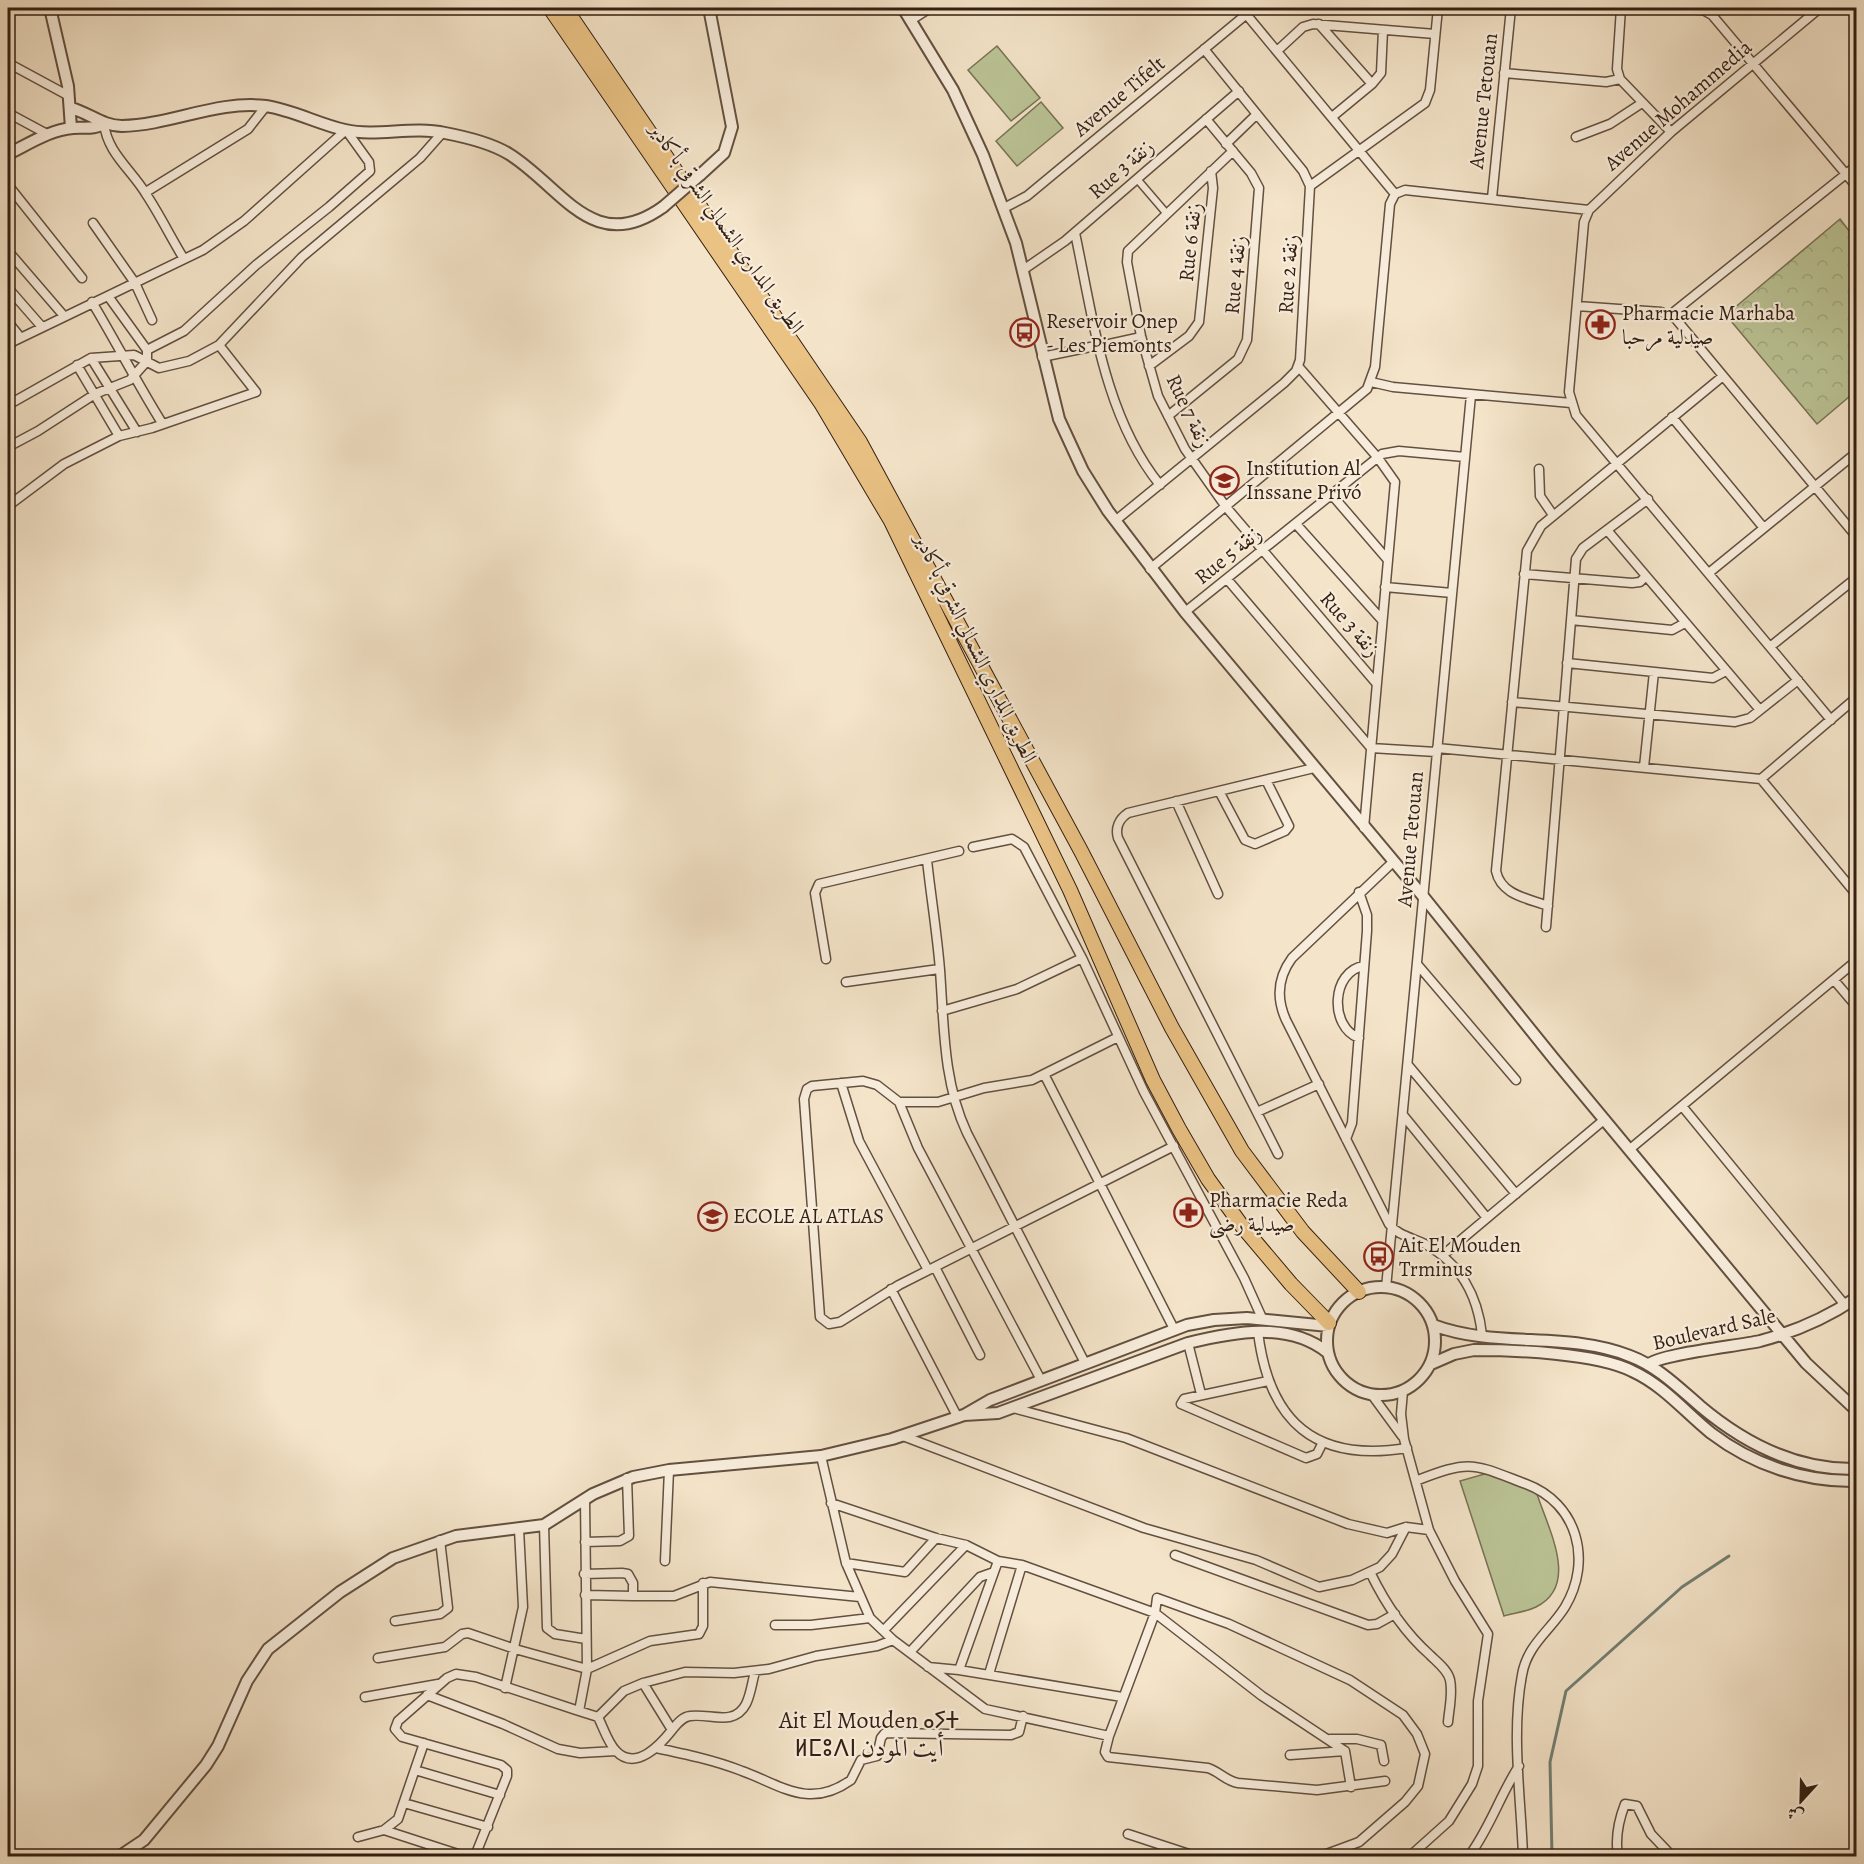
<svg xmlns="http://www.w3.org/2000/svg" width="1864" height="1864" font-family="Alegreya,Amiri,'Noto Sans Tifinagh',serif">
  <defs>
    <pattern id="park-crowns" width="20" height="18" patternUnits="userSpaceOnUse" patternTransform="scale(1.5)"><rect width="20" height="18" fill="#bbc496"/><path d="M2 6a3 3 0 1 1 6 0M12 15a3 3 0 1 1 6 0" fill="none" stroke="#a1a880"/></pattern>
  </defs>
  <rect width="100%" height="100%" fill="#f4e4c9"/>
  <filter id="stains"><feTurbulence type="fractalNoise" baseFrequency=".00333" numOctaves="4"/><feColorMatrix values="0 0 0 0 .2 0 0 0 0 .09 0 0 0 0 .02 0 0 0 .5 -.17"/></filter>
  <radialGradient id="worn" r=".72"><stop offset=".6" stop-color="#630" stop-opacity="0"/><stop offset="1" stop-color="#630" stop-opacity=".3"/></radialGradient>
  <path fill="url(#park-crowns)" stroke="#777254" stroke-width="1.5" d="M1840,219L1856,240V391L1817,424L1726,315Z"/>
  <path fill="#bbc496" stroke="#777254" stroke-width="1.5" d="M997,46L1040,98L1011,121L968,70Z
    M1041,102L1063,128L1017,166L996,141Z
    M1488,1473L1536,1491C1547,1527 1581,1585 1536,1607C1526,1612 1514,1613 1504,1616L1460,1481Z"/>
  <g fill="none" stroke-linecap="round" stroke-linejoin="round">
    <path stroke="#727f73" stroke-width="3" d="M1552,1856L1550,1762L1566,1691L1682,1587L1729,1556"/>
    <defs>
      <path id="pedestrian" d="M1137,179L1167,214
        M1100,345L1141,336"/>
      <path id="minor" d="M1241,8L1395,194
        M1621,8L1617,69L1620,79L1671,132
        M1671,8L1703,10L1712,15L1856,186
        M1820,8L1671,132L1589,210L1584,222L1569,392L1576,415L1831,720
        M1712,15L1717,8
        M911,20L930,8
        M1319,24L1372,84
        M1277,51L1303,27L1313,24L1435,34
        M8,63L69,96
        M1504,73L1606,82L1620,79
        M8,113L47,134
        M1332,117L1372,84L1381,73L1383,30
        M104,123C107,153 131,169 146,194C160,215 171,238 184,259
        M1576,137L1610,124L1642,103
        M1226,144L1257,114
        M1233,151L1128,251L1127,262L1141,336L1158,396L1185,449L1226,507L1376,683
        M8,185L82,278
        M1310,186L1425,103L1430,90L1438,8
        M146,192L248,129L266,106
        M1492,198L1511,8
        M1004,208L1027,196L1254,8
        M93,223L135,283L152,320
        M1075,233C1093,317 1104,416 1160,485
        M8,251L64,316
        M1023,270L1065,241L1239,91
        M8,288L42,327
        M108,296L147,350
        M92,302C116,342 137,383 162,423
        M1577,306L1661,312L1675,318L1856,536
        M1670,315L1856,166
        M8,322L20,337
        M8,344L203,250L244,221L346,130L369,162L370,171L329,207L256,265L184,331L147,350V361L130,380L95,394L38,431L8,447
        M1042,357L1100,345
        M91,358L137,432
        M77,365L119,436
        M1149,366L1189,336L1199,322L1213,188L1211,171
        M1298,366L1378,458L1395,482L1364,828
        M1371,382L1393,387L1571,403
        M8,405L91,358L134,355L159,368L189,361L219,345L302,257L420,158L443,132
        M1168,416L1238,359L1247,340L1259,188L1251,173L1206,119
        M1672,417L1763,527
        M1539,469L1540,496L1553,515
        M1332,495L1387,559
        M8,506L64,464L119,436L152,428L256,392L219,345
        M1115,521L1284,383L1296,371L1300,360L1310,186L1303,171L1204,49
        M1296,524L1382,620
        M1607,530L1760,710
        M1150,569L1367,389L1375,367L1390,204L1395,194L1405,190L1589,210
        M1710,572L1856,453
        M1524,574L1632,583L1640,582L1646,576
        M1227,579L1371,748L1436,752
        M1385,587L1452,593
        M1185,612L1382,454L1399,451L1465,457
        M1571,620L1672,630L1685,623
        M1771,646L1856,578
        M1567,663L1713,678L1726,671
        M1512,702L1735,722L1750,718L1798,680
        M1437,748L1761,779L1856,894
        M1644,767L1654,672
        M1761,779L1856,698
        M1219,791L1245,840L1255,844L1285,831L1289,826L1266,780
        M1176,801L1218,894
        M973,847L1012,839L1024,847L1082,958L1144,1092L1244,1278L1262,1318
        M927,860C931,897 937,933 940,970C944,1025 943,1082 967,1133L1085,1363
        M1393,862L1292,958C1278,977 1276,998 1286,1020L1389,1224C1397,1235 1413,1238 1425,1244C1460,1263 1478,1296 1482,1335
        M1548,906C1527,898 1501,895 1496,871L1527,551L1541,526L1723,376
        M1546,927L1576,559L1583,548L1648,499
        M826,959L815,893L819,884L959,851
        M1417,964L1516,1080
        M1834,980L1856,1006
        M846,982L939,969
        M942,1011L1017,989L1082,958
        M1118,1037L1032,1080L984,1088L938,1102H899L877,1085L863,1081L812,1086L807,1089L804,1099L820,1317L829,1324L840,1322L899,1285L1174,1146
        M1359,1038C1329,1027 1331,971 1364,966
        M1408,1065L1516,1194
        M1044,1074L1174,1329
        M841,1083L859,1141L928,1270
        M899,1102L918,1148L1041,1380
        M1682,1106L1845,1305
        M1257,1112L1319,1084
        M1403,1115L1487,1218
        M1346,1139L1352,1123L1367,931V915L1359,892
        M1630,1149L1856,961
        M1278,1154L1118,838C1115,828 1119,819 1128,813L1314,768
        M1443,1255L1605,1119
        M935,1267L980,1355
        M1386,1288L1471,395
        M891,1289L958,1418
        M1258,1332C1269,1422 1315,1463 1407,1448
        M1188,1343L1201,1394
        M1268,1381L1184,1399L1181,1404L1306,1458L1317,1454L1323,1442
        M1403,1391L1401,1414L1404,1439L1429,1530L1455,1581L1488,1634L1478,1701V1766L1472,1784L1449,1821L1410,1856
        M1372,1395L1402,1436
        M1013,1408L1126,1438L1348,1524L1387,1533L1406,1527L1429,1530
        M903,1436L1144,1528L1256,1560L1319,1587L1352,1580L1380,1567L1392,1554L1406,1527
        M821,1456L846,1563L870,1618L893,1640L985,1709L1109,1736L1105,1752L1108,1757L1208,1768C1220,1772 1226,1781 1238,1783L1317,1790L1385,1781
        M1418,1480C1472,1459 1473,1464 1526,1484C1577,1503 1593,1560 1565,1607C1550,1631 1527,1645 1522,1675C1511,1733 1521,1798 1523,1856
        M585,1499L587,1669L579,1711L598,1717L624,1691L643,1683L685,1672L734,1673L769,1669L816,1656L877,1646L893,1640
        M831,1503L936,1538L966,1545L998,1561L1022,1565L1155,1613L1262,1696L1345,1751L1351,1787
        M544,1525L547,1628L555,1634L586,1639
        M585,1542L620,1541L629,1536L627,1478
        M1175,1555L1368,1625L1377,1624L1395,1614
        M665,1561L669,1470
        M846,1563L905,1572L936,1538
        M1370,1572C1385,1603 1404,1632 1430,1655C1437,1662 1448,1670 1450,1680C1453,1693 1449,1710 1448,1722
        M584,1574L622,1573L628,1574L633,1583V1596L585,1595
        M633,1596H674L710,1582L860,1597
        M395,1621L440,1614L448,1608L440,1540
        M775,1625H811L870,1618
        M884,1630L966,1545
        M910,1652L980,1577L994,1572
        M378,1658L445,1647L462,1634L468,1633L515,1649L587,1669L650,1641L699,1634L703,1626V1583
        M928,1667L959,1670L998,1561
        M959,1670L1122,1697
        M989,1674L1022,1565
        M505,1688L523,1607L519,1529
        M427,1695L503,1724L558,1749L580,1753L616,1751
        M365,1697L438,1684
        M598,1717C603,1727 608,1743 616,1751C636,1772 661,1744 672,1730L643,1683
        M672,1730C677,1724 682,1717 690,1716C710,1713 734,1727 746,1704C751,1694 752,1682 755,1672
        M1109,1736L1155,1613L1157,1598L1229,1624L1350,1680L1403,1715L1417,1734L1425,1754L1418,1786L1405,1802L1359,1842L1321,1856
        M1330,1739H1357L1381,1745L1384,1761
        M656,1748C685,1754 714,1760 742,1771C781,1785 809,1810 851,1780L861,1760L877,1756L881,1738L885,1733L1011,1735L1019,1732L1023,1716
        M1290,1755L1345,1751
        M415,1770L500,1795
        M404,1803L488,1827
        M384,1830L398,1819L424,1743
        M1128,1834L1195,1856
        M358,1837L384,1830L464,1856
        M475,1856L507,1776V1770L501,1765L402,1737L395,1729L398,1721L447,1678L456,1674L476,1677L579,1711
        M1469,1856C1490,1828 1500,1795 1519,1766
        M1618,1856C1615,1838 1618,1822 1625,1804L1637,1806L1651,1834L1672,1856"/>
      <path id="tertiary" d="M50,8L68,86L71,128
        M903,8L953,90L983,155L1016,243L1059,419L1083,471L1108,511L1185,612L1422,895L1554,1059L1806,1363L1856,1410
        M71,108C89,113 103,126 122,126C171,125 217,100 266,106C293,110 318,124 345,130C377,137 412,126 445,133C466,137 491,143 509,154C562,187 593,257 663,207
        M8,154C29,144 49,130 73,128C84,127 95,130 104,123
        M700,175L724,153L732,127L709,8
        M1327 1341a54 54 0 1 1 108 0a54 54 0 1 1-108 0Z
        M1433,1325C1496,1349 1568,1331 1630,1356C1657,1366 1678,1387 1700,1406C1745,1444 1796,1470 1856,1469
        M1431,1364L1454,1354L1474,1350C1515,1350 1596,1353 1632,1371C1663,1385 1685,1412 1711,1433C1753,1465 1804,1482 1856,1481
        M1648,1365C1659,1354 1738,1346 1760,1341C1794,1332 1828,1317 1856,1298
        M964,1415L990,1400L1187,1325L1214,1320L1247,1318L1328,1326
        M120,1856L144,1840L206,1765L218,1746L247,1681L268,1649L340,1592L393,1558L456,1536L544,1525L593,1494L633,1477L669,1470L821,1456L892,1439L964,1415L998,1413L1188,1343C1233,1332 1288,1321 1327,1352"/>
      <path id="trunk" d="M550,8L821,403L891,521L1070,890L1153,1080L1179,1129L1208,1179L1242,1226L1291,1284L1329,1323
        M565,8L860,442L1081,851L1172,1028L1242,1151L1303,1232L1359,1292"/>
    </defs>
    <use href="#pedestrian" stroke="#635040" stroke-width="9"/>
    <use href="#minor" stroke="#635040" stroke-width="11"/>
    <use href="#tertiary" stroke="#635040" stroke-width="14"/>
    <use href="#trunk" stroke="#331f12" stroke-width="16"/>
    <use href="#pedestrian" stroke="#f8eddc" stroke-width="6"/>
    <use href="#minor" stroke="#f8eddc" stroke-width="8"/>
    <use href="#tertiary" stroke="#f8eddc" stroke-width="10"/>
    <use href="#trunk" stroke="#eac284" stroke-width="14"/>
    <defs>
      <path id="tertiary-bridge" d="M663,207L700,175"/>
    </defs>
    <use href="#tertiary-bridge" stroke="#635040" stroke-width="14" stroke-linecap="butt"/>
    <use href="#tertiary-bridge" stroke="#f8eddc" stroke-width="10"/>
  </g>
  <defs>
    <symbol id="pharmacy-ring" viewBox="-11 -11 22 22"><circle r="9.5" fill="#f8eddc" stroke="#8f2418" stroke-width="1.5"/><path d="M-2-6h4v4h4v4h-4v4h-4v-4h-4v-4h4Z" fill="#8f2418"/></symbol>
    <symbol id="bus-ring" viewBox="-11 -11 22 22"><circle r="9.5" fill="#f8eddc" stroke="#8f2418" stroke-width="1.5"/><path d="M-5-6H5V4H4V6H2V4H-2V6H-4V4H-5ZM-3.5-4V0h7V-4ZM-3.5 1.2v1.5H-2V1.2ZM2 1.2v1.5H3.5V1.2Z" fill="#8f2418"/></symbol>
    <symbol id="school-ring" viewBox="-11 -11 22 22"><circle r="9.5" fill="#f8eddc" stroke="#8f2418" stroke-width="1.5"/><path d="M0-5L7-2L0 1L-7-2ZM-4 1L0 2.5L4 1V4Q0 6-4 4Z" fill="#8f2418"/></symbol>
  </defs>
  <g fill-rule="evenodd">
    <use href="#pharmacy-ring" x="1584" y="308" width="33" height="33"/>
    <use href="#bus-ring" x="1008" y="316" width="33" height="33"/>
    <use href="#school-ring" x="1208" y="464" width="33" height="33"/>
    <use href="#pharmacy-ring" x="1172" y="1196" width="33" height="33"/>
    <use href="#school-ring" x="696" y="1200" width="33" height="33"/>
    <use href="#bus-ring" x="1362" y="1240" width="33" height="33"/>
  </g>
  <g text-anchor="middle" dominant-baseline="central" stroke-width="4.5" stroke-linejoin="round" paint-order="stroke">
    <g font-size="21" fill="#331f12" stroke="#f8eddc">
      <text transform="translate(1119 96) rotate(-40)">Avenue Tifelt</text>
      <text transform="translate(1483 101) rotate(-84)">Avenue Tetouan</text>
      <text transform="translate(1678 105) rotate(-41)">Avenue Mohammedia</text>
      <text transform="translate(1121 169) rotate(-41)">Rue 3 زنقة</text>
      <text transform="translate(727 228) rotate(55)">الطريق المداري الشمالي الشرقي بأكادير</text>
      <text transform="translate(1190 242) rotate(-84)">Rue 6 زنقة</text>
      <text transform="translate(1288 274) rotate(-86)">Rue 2 زنقة</text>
      <text transform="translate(1235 275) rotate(-85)">Rue 4 زنقة</text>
      <text transform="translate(1189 411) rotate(65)">Rue 7 زنقة</text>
      <text transform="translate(1228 555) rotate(-39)">Rue 5 زنقة</text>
      <text transform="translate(1350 624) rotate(49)">Rue 3 زنقة</text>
      <text transform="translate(976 648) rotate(64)">الطريق المداري الشمالي الشرقي بأكادير</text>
      <text transform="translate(1410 839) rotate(-85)">Avenue Tetouan</text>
      <text transform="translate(1714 1329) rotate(-13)">Boulevard Sale</text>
    </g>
    <g font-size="21" fill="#331f12" stroke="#f8eddc" text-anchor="start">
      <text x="1622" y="313">Pharmacie Marhaba<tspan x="1622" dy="24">صيدلية مرحبا</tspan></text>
      <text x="1046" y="321">Reservoir Onep<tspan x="1046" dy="24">- Les Piemonts</tspan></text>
      <text x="1246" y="468">Institution Al<tspan x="1246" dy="24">Inssane Privó</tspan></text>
      <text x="1209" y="1200">Pharmacie Reda<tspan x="1209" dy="24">صيدلية رضى</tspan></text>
      <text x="733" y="1216">ECOLE AL ATLAS</text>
      <text x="1399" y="1245">Ait El Mouden<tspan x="1399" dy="24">Trminus</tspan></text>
    </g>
    <g font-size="24" fill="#331f12" stroke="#f8eddc">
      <text x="869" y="1720">Ait El Mouden ⴰⵢⵜ<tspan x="869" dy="28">ⵍⵎⵓⴷⵏ أيت المودن</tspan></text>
    </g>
  </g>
  <rect width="1864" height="1864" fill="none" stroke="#f4e4c9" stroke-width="30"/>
  <rect x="9" y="9" width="1846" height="1846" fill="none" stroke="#331f12" stroke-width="3"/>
  <rect x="15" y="15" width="1834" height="1834" fill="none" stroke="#331f12" stroke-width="1.5"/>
  <g transform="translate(1801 1801) rotate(202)" stroke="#f8eddc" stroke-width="4.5" paint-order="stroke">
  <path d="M0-4.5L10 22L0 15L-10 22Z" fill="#331f12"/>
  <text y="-9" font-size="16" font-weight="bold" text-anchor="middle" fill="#331f12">ش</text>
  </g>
  <rect width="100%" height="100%" filter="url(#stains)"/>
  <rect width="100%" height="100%" fill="url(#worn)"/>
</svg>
